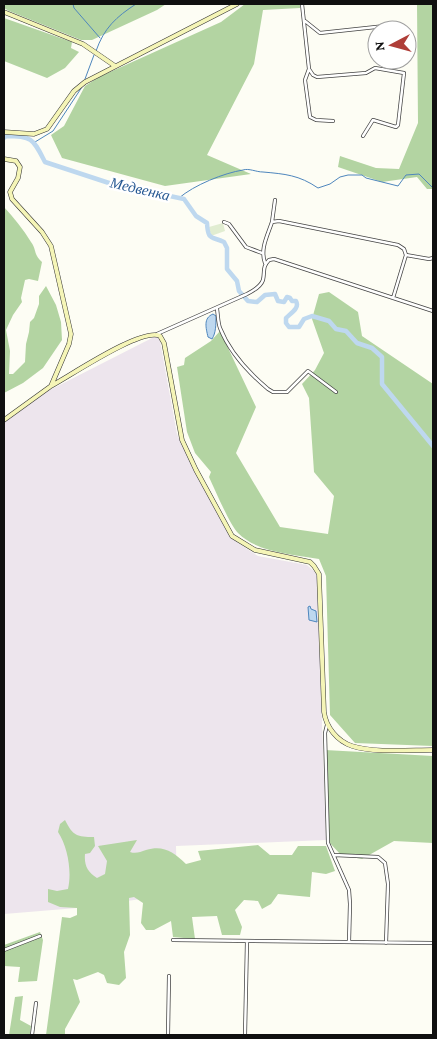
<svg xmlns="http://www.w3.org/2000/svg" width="437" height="1039" font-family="'Crimson Pro',serif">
  <rect width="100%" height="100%" fill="#fdfdf4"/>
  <path fill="#ede5ed" d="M154,337H158L160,341L177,434L205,491L229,534L238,543L258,556L307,565L315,572L317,577L326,840L176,846L177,894L77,908L4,914V423L44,393Z"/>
  <path fill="#b3d4a2" d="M4,4H166L157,10L92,40H81L9,11L4,8Z
    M245,4H300V8L263,10L254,64L207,155L251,174L165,186L62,158L51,135L64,126L85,86L99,77L221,22Z
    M417,4H433V189H427L417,177L382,182L338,167L340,156L376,168L399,169L418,123Z
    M4,18L72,42L71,48L79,52L65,68L47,78L4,61Z
    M4,207C14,218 23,229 31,242C37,250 33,254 42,262L38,281L29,279L25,280L21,298L22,302L13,315L6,330L10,351L9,374H13L25,362L26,344L29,332L30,322L34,318L39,304V296L46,286L56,305L61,322L62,340L43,368L23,383L4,393Z
    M329,292L358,312L362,336L433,384V746L355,743L330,715L326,576L319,559C292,554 258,553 238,533C230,525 215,490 209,477L211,472L195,453L187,432L177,367L184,365L185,358L211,341L220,331L256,407L236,453L280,527L328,534L334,496L314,472L309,398L302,384L315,370L324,353L312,319L319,294Z
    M325,750L433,756V843L394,841L362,859L341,855L327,840Z
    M65,820C73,836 77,837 94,837L95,846L90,853L85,854C84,866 88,872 97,878L105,874L107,861L98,846L137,840L130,852C136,854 140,852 146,850C164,845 173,852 186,864L201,860L198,851L258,845L270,855H292L298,846H326L335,871L326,874L312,872L310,897L278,894L271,904L262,909L258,901L244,900L235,910L242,927L240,935H222L217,916L192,917L195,939L173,937L171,921L154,930H146L141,923L143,903L134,897L129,898L130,935L124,952L126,978L119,985L107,983L104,975L98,972L77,980L73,979L80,1002L65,1029V1035H46L62,917L70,918L77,915V908L60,907L48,902V889L57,891L68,889C72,872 68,847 58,832L60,824Z
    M40,932L43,940L37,981L18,982L20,967L4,966V945Z
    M23,996L20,1020L31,1026L30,1035H9L15,997Z"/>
  <path fill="#e1edd1" d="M223,223L225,231L211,236L209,227Z"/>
  <path fill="#bed8ef" stroke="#4e86bd" d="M213,314L216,316C216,324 216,333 212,339L208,337C206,328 203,318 213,314Z
    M310,606L311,609L316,611L317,622L309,620L308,607Z"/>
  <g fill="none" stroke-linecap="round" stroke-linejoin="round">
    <path stroke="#4e86bd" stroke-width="1" d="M73,4L74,8L100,38
      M96,51C104,28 116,17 136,4
      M85,79L94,55
      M35,142L53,131L82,87
      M179,198C194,185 224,173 243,170C249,168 256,172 263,172C285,174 299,175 318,188L330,184L340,177L348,175H362L366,178L398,186L406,175L419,174L433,188"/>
    <path stroke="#bed8ef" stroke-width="4.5" d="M4,138L6,136C33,136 33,139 45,162L112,184L184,199L196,216L207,223C208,241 211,236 224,242L227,248V269L237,281L239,291L248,301L257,302L265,295L275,294L278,301L284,302L287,297L290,298L292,301H296C300,308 291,313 286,318V323L289,327H299L304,319L312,316L329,321L336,329L346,331L357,343L372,348L382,357V384L433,446"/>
    <defs>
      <path id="street" d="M302,4L309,69L313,75L317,77L366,73L375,68L404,73L398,125L396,127L373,120L363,136
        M305,21L320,33L385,26
        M309,69L305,80L310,117L316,120L333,121
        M224,222L229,224L246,247L262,253
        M272,222L275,200
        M265,263C260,249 267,237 272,222L279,221L398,245L404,249L406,255
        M393,298L406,255L429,259L433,258
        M217,309C218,315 218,323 220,328C229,351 249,373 268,389L273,392H287L308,371L336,392
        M157,334L247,294C253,291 261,286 263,280C265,271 262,267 269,260L274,259L433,311
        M327,725L325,733L328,843L349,890L350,904L349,942
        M334,855L378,857L385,863L388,884L386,943
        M173,940L432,943
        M4,950L40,936
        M32,1035L36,1003
        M168,1035L169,976
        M245,1035L247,941"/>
      <path id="secondary" d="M4,12L83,44L115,66
        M4,132L34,134L47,129L74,91L85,82L237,4
        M4,159L16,161L20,167L18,178L10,192L12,199L42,232L51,246L71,334L69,344L51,386L4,420
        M51,386C70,376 142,327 160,336L164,343L182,440L196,470L232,536L255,550L310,562L314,566L319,574L324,712C326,727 337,741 352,746C373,753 410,750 433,750"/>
    </defs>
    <use href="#street" stroke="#434343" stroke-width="4"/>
    <use href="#secondary" stroke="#323232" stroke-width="5"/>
    <use href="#street" stroke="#fff" stroke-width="2.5"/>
    <use href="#secondary" stroke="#f5f5b7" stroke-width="4"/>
  </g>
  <g text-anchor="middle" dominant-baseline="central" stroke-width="5" stroke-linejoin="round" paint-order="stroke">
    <g font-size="15" font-style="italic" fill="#275993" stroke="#fff">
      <text transform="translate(140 189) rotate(13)">Медвенка</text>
    </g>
  </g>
  <rect width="437" height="1039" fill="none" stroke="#101010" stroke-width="10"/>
  <g transform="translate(392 45) rotate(264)"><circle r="24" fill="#ffffff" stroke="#9f9f9f"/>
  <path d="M0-4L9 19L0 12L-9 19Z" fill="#af3e38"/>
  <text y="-8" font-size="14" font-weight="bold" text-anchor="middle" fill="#101010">N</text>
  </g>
</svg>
